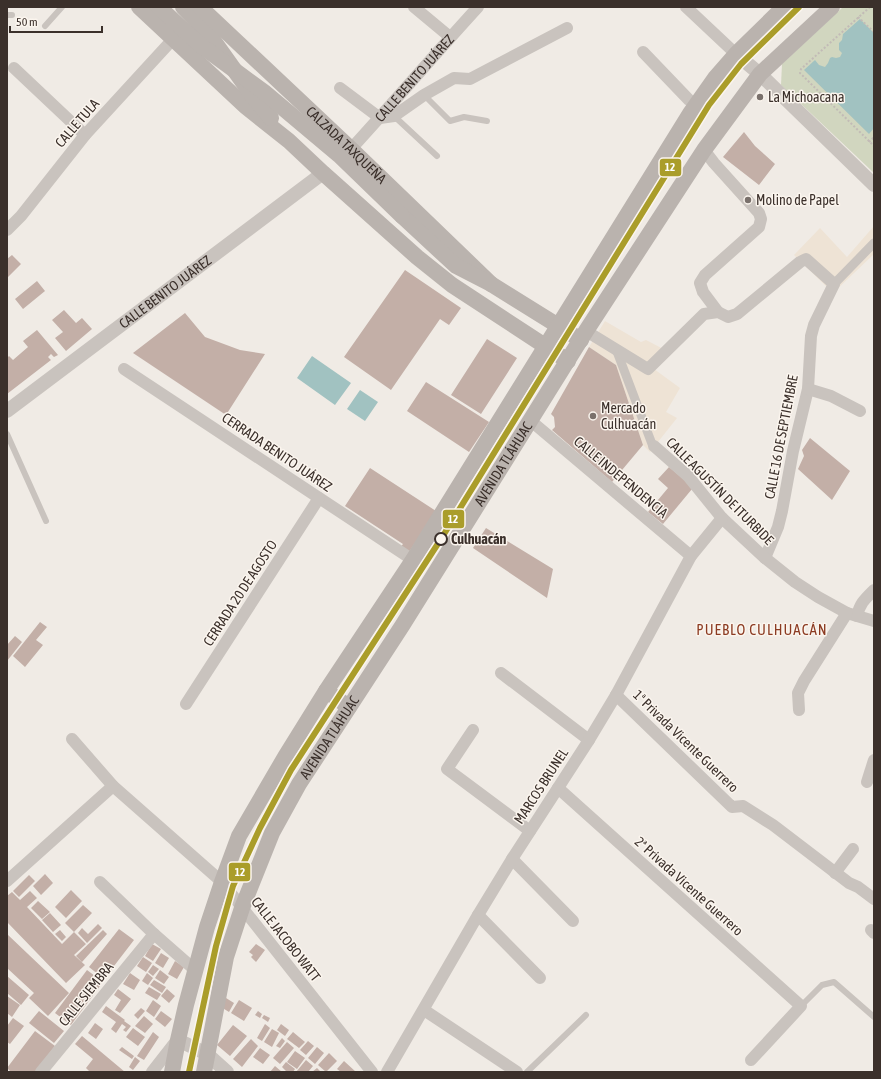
<svg xmlns="http://www.w3.org/2000/svg" width="881" height="1079" font-family="'Asap Condensed',sans-serif">
  <rect width="100%" height="100%" fill="#f0ebe5"/>
  <path fill="#d1d6bf" d="M843,7H874V173L781,85L782,64Z"/>
  <path fill="#eee3d5" d="M874,226V254L833,293L794,255L820,228L847,257Z
    M605,321L641,342L646,340L671,353L654,369L680,388L666,412L677,418L650,452L643,445L616,365L589,347Z"/>
  <path fill="#a1c2c1" d="M860,19L874,33V128L869,134L804,70L815,60L819,65L825,67L828,63L830,58L832,57L836,58L840,57L842,53L839,50V43L842,40L843,34Z
    M312,356L351,383L335,405L297,378Z
    M360,390L378,402L365,421L347,409Z"/>
  <path fill="#c3afa7" d="M744,132L755,146L775,164L759,185L723,157Z
    M12,255L21,264L7,278V259Z
    M405,270L461,308L449,325L440,319L391,390L344,357Z
    M37,281L45,291L23,309L15,299Z
    M64,310L76,323L82,318L92,329L66,351L55,338L63,332L52,320Z
    M185,313L205,337L240,350L265,354L226,415L133,353Z
    M37,330L58,355L54,357L51,354L48,357L51,360L7,394V358L9,356L13,360L28,347L23,341Z
    M487,339L517,358L481,414L451,395Z
    M589,347L616,365L643,445L612,482L552,430L555,427L554,417L551,414Z
    M426,382L489,422L469,452L407,411Z
    M810,438L850,471L832,500L798,469L804,456L802,450Z
    M669,467L687,482L692,489L663,524L648,512L668,488L658,479Z
    M370,468L436,511L407,555L399,549L403,544L345,506Z
    M486,528L553,569L547,598L473,548Z
    M40,622L47,627L36,640L43,645L25,667L13,656Z
    M15,636L22,642L7,661V645Z
    M45,874L53,883L41,895L33,886Z
    M29,875L35,881L19,897L13,891Z
    M71,890L82,901L66,918L55,907Z
    M30,891L37,898L27,907L62,944L74,932L86,944L74,955L85,965L66,983L7,922V896L12,892L20,900Z
    M38,901L50,912L42,919L31,908Z
    M83,905L92,913L74,932L65,923Z
    M50,913L61,925L53,932L42,920Z
    M98,924L102,928L87,943L78,933L82,928L88,934Z
    M119,929L134,940L104,979L89,967Z
    M60,930L66,937L62,941L55,934Z
    M103,930L107,934L82,962L76,956Z
    M7,934L69,993L48,1016L29,998L34,993L7,968Z
    M152,944L161,949L153,961L145,956Z
    M256,944L265,950L256,962L251,957L253,955L249,952Z
    M161,953L169,958L163,968L155,963Z
    M143,957L152,963L146,972L137,966Z
    M175,961L184,967L177,979L168,974Z
    M153,965L159,969L153,976L148,972Z
    M87,970L103,982L71,1025L55,1013Z
    M160,970L169,977L164,984L155,978Z
    M130,973L140,980L134,990L123,984Z
    M147,973L153,978L148,985L142,981Z
    M7,976L29,995L21,1005L7,993Z
    M154,980L166,987L162,993L150,985Z
    M149,987L161,994L157,1000L145,993Z
    M118,989L131,999L120,1013L115,1010L121,1000L114,995Z
    M167,989L175,996L169,1003L161,996Z
    M7,996L20,1005L12,1017L7,1013Z
    M226,998L234,1003L229,1012L221,1007Z
    M153,1000L161,1006L154,1017L146,1011Z
    M239,1000L252,1008L244,1021L231,1013Z
    M106,1006L125,1020L124,1021L131,1026L126,1032L123,1030L126,1027L122,1024L116,1033L111,1029L116,1022L102,1012Z
    M141,1008L145,1011L138,1019L134,1015Z
    M39,1011L64,1031L54,1043L29,1023Z
    M161,1011L172,1019L165,1027L155,1019Z
    M258,1011L262,1014L260,1018L255,1015Z
    M264,1015L270,1018L268,1022L262,1018Z
    M144,1016L153,1024L145,1033L135,1026Z
    M13,1018L24,1026L10,1044L7,1042V1026Z
    M95,1023L103,1029L96,1039L88,1033Z
    M265,1024L270,1028L262,1041L257,1038Z
    M281,1024L289,1030L285,1036L277,1030Z
    M233,1025L247,1036L230,1056L217,1045Z
    M133,1028L145,1037L138,1046L126,1037Z
    M272,1029L279,1033L272,1047L264,1042Z
    M35,1031L55,1046L35,1072H11L7,1068Z
    M153,1032L159,1037L144,1060L137,1056Z
    M293,1032L305,1042L299,1048L287,1039Z
    M82,1036L125,1072H90L86,1068L93,1059L75,1044Z
    M282,1038L285,1041L280,1048L276,1046Z
    M251,1039L258,1046L242,1067L233,1059Z
    M308,1041L314,1046L306,1055L300,1050Z
    M287,1042L294,1048L280,1064L273,1058Z
    M122,1047L134,1056L132,1059L119,1050Z
    M317,1047L324,1053L315,1064L308,1058Z
    M260,1048L270,1055L263,1064L253,1057Z
    M295,1051L305,1058L297,1069L287,1062Z
    M329,1053L337,1061L326,1072L318,1065Z
    M135,1057L140,1061L133,1070L129,1067Z
    M306,1060L313,1066L308,1072H296Z
    M344,1061L356,1072H341L337,1069Z
    M286,1062L295,1069L293,1072H287L282,1067Z
    M275,1066L282,1072H270Z
    M317,1068L321,1072H312Z"/>
  <g fill="none" stroke-linecap="round" stroke-linejoin="round">
    <path stroke="#c2bbb6" stroke-width="2" stroke-dasharray="2 2" stroke-linecap="butt" d="M870,7L801,69L800,73L874,146
      M858,17L874,32
      M869,142L874,137"/>
    <path stroke="#c9c3be" stroke-width="6" d="M7,15H12
      M45,26L62,7
      M424,95L450,121L464,117L487,121
      M394,116L437,156
      M7,434L46,521
      M801,1006L822,985L834,982L874,1017
      M527,1072L586,1015"/>
    <path stroke="#c9c3be" stroke-width="9" d="M834,284L874,243
      M616,349L652,444L654,446"/>
    <g stroke="#c9c3be" stroke-width="12">
      <path d="M414,7L450,37"/>
      <path d="M686,7L736,54"/>
      <path d="M643,52L689,100L695,105"/>
      <path d="M14,68L85,135"/>
      <path d="M340,88L380,118L394,116L424,95L454,78L470,79L567,28"/>
      <path id="s1" d="M351,149C394,102 435,54 478,7"/>
      <path d="M704,150L714,163L759,213L761,219L759,227L705,275L700,283L703,292L718,312"/>
      <path d="M7,230L21,216L85,135L174,38"/>
      <path d="M586,331L648,369L704,314L718,312L728,317L737,314L800,262L806,259L834,284L814,325L811,336L808,389L793,451L782,511L778,527L765,558"/>
      <path d="M124,369L413,560"/>
      <path d="M808,389L831,396L860,411"/>
      <path d="M531,421L691,556"/>
      <path d="M654,446L688,476L722,518L765,558L795,582L818,597L847,613L874,621"/>
      <path d="M857,616C860,603 865,599 874,590"/>
      <path d="M501,673L589,740"/>
      <path d="M616,695L732,807L743,806L773,825L849,883L858,887L874,899"/>
      <path d="M186,704L319,498"/>
      <path d="M799,710L798,693L804,681L847,613"/>
      <path d="M473,730L447,769L530,831"/>
      <path d="M72,739L113,786L222,882L372,1072"/>
      <path d="M867,782L874,760"/>
      <path d="M558,788L801,1006L751,1060"/>
      <path d="M512,859L573,921"/>
      <path d="M835,873L853,849"/>
      <path d="M7,881L113,786"/>
      <path d="M100,882L154,934L195,970"/>
      <path d="M478,915L540,978"/>
      <path d="M871,930L874,933"/>
      <path d="M424,1010L517,1072"/>
      <path d="M41,1072L154,934"/>
      <path d="M152,1072L177,1040"/>
      <path d="M387,1072L478,915L512,859L589,740L616,695L691,556L722,518"/>
    </g>
    <g stroke="#c9c3be" stroke-width="14">
      <path d="M736,54L760,74L874,185"/>
      <path id="s2" d="M7,411L323,173"/>
      <path d="M178,1040L207,1054L227,1072"/>
    </g>
    <g stroke="#bab3ae" stroke-width="16">
      <path d="M139,7L245,106L289,141L323,173L417,257L452,285L568,361"/>
      <path d="M183,7L208,33L255,99L271,118"/>
      <path id="s3" d="M200,7L351,149L491,284"/>
      <path d="M402,216L456,266L491,284L581,340"/>
      <path d="M326,691L349,707"/>
      <path d="M172,1072L178,1040L186,1005L207,927L222,882L239,836L285,757L326,691L413,560L691,112L715,78L736,54L784,7"/>
      <path id="s4" d="M204,1072L226,957L242,908L272,833L299,784L402,626L586,331L704,150L760,74L832,7"/>
    </g>
    <path stroke="#bab3ae" stroke-width="16" d="M159,7L199,44L264,92L339,155L402,216"/>
    <defs>
      <path id="metro-1" d="M189,1072L216,946L233,886L260,828L291,770L441,539L709,105L741,64L799,7"/>
    </defs>
    <use href="#metro-1" stroke="#fbf5ee" stroke-width="9"/>
    <use href="#metro-1" stroke="#aa9d2a" stroke-width="6"/>
  </g>
  <g fill="#7a716c" stroke="#fbf5ee" stroke-width="1.5">
    <circle cx="760" cy="97" r="4"/>
    <circle cx="748" cy="200" r="4"/>
    <circle cx="593" cy="416" r="4"/>
  </g>
  <circle fill="#fbf5ee" stroke="#3b302b" stroke-width="2" cx="441" cy="539" r="6"/>
  <g text-anchor="middle" dominant-baseline="central" stroke-width="3" stroke-linejoin="round" paint-order="stroke">
    <g font-size="14" fill="#3b302b" stroke="#fbf5ee">
      <text stroke="none"><textPath href="#s1" startOffset="95">CALLE BENITO JUÁREZ</textPath></text>
      <text transform="translate(77 123) rotate(-49)">CALLE TULA</text>
      <text stroke="none"><textPath href="#s3" startOffset="201">CALZADA TAXQUEÑA</textPath></text>
      <text stroke="none"><textPath href="#s2" startOffset="198">CALLE BENITO JUÁREZ</textPath></text>
      <text transform="translate(781 437) rotate(-79)">CALLE 16 DE SEPTIEMBRE</text>
      <text transform="translate(277 452) rotate(34)">CERRADA BENITO JUÁREZ</text>
      <text stroke="none"><textPath href="#s4" startOffset="685">AVENIDA TLÁHUAC</textPath></text>
      <text transform="translate(621 477) rotate(40)">CALLE INDEPENDENCIA</text>
      <text transform="translate(720 491) rotate(45)">CALLE AGUSTÍN DE ITURBIDE</text>
      <text transform="translate(240 593) rotate(-57)">CERRADA 20 DE AGOSTO</text>
      <text stroke="none"><textPath href="#s4" startOffset="361">AVENIDA TLÁHUAC</textPath></text>
      <text transform="translate(686 741) rotate(44)">1ª Privada Vicente Guerrero</text>
      <text transform="translate(541 786) rotate(-57)">MARCOS BRUNEL</text>
      <text transform="translate(689 886) rotate(42)">2ª Privada Vicente Guerrero</text>
      <text transform="translate(286 939) rotate(52)">CALLE JACOBO WATT</text>
      <text transform="translate(86 994) rotate(-51)">CALLE SIEMBRA</text>
    </g>
    <g font-size="14" fill="#3b302b" stroke="#fbf5ee" text-anchor="start">
      <text x="768" y="97">La Michoacana</text>
      <text x="756" y="200">Molino de Papel</text>
      <text x="601" y="408">Mercado<tspan x="601" dy="16">Culhuacán</tspan></text>
    </g>
    <g font-size="14" font-weight="bold" fill="#3b302b" stroke="#fbf5ee" text-anchor="start">
      <text x="451" y="539">Culhuacán</text>
    </g>
    <g font-size="15" letter-spacing="1" fill="#8c3b22" stroke="#fbf5ee">
      <text x="762" y="629">PUEBLO CULHUACÁN</text>
    </g>
  </g>
  <g stroke="#fbf5ee" stroke-width="1.5">
    <rect x="659" y="158" width="23" height="19" rx="4" fill="#aa9d2a"/>
    <rect x="442" y="509" width="23" height="20" rx="4" fill="#aa9d2a"/>
    <rect x="228" y="862" width="23" height="20" rx="4" fill="#aa9d2a"/>
  </g>
  <g font-size="11" text-anchor="middle" font-weight="bold" fill="#fff">
    <text x="670" y="171">12</text>
    <text x="453" y="523">12</text>
    <text x="240" y="876">12</text>
  </g>
  <rect width="881" height="1079" fill="none" stroke="#3b302b" stroke-width="16"/>
  <path d="M10 26v6h92v-6" fill="none" stroke="#3b302b" stroke-width="2"/>
  <text x="16" y="26" font-size="12" fill="#3b302b" stroke="#fbf5ee" stroke-width="3" paint-order="stroke">50 m</text>
</svg>
